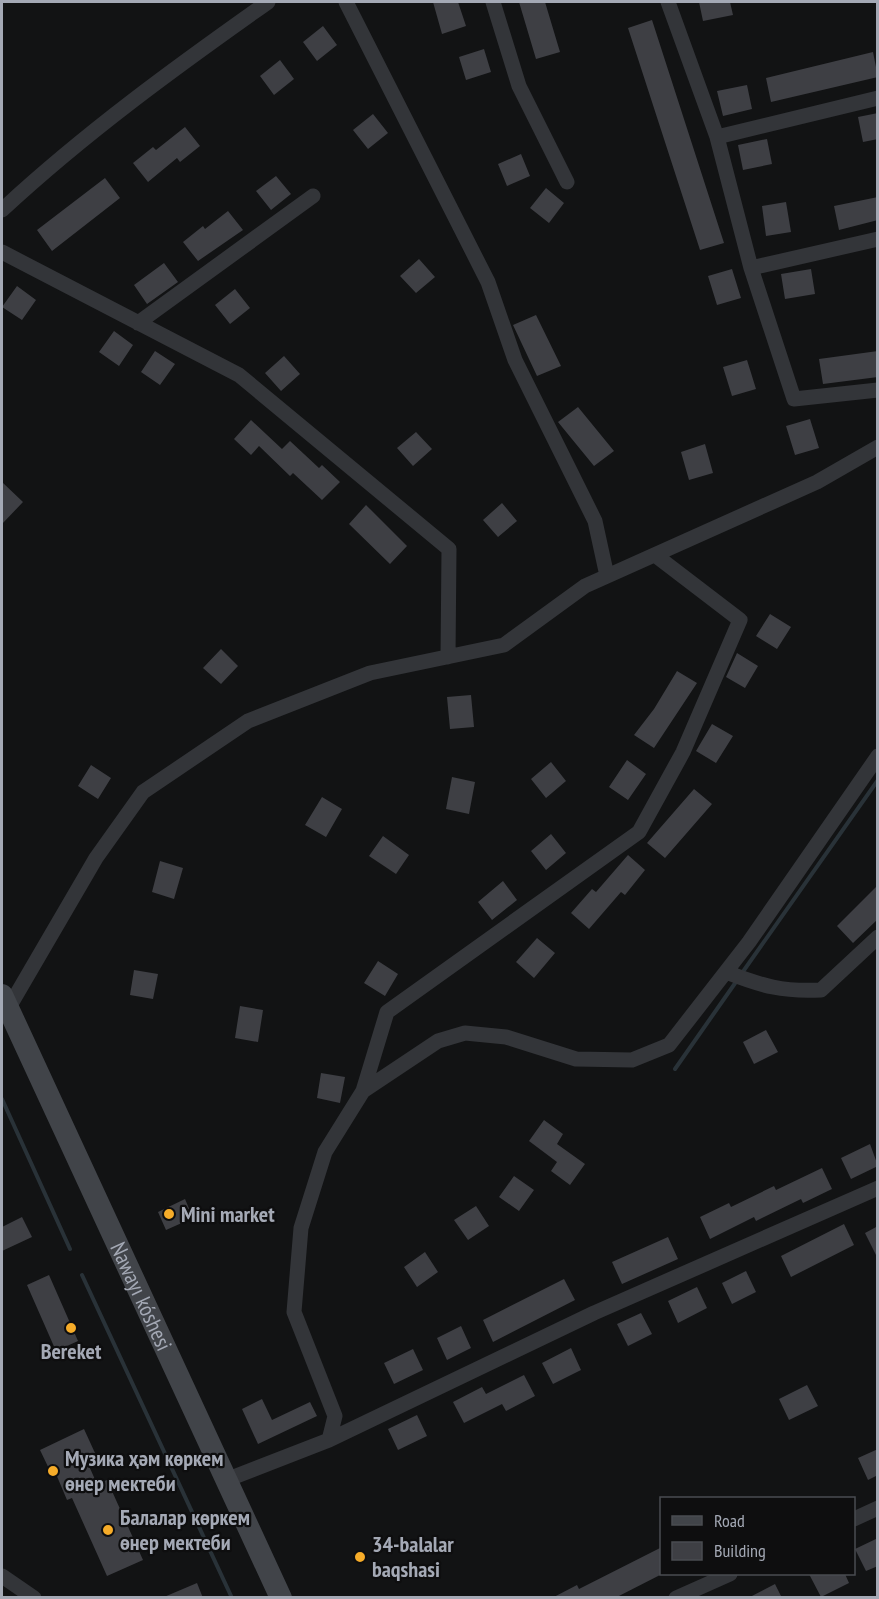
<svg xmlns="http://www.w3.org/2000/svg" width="879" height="1599" font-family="'PT Sans Narrow',sans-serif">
  <rect width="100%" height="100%" fill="#121314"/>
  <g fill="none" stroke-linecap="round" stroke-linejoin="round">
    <path stroke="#293238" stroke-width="4" d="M742,973L878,780
      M675,1069L738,979
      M2,1099L70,1249
      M82,1275L232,1598"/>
  </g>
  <path fill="#3e3f44" d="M433,2H458L466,26L442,34Z
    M519,2H545L560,52L536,59Z
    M699,2H730L733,15L703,21Z
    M652,20L724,243L700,250L628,28Z
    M323,26L337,45L317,61L303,42Z
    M484,49L491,72L466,80L459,57Z
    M873,52L878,77L771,102L766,78Z
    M280,60L294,79L274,95L260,76Z
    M747,85L752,109L723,116L717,91Z
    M878,113V139L863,142L858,117Z
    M373,114L388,133L368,149L353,130Z
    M185,127L200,146L180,162L177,158L148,182L133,163L153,147L156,150Z
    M767,139L772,164L743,170L738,145Z
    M521,154L530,176L507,186L498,164Z
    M276,176L291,194L271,210L256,191Z
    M105,178L120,198L52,251L37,230Z
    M546,188L564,203L549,223L530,208Z
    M878,197V220L839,230L834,206Z
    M786,202L791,232L766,236L762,206Z
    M228,211L243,230L198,261L183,242L203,226L205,229Z
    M419,259L435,277L416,293L400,276Z
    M164,263L178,282L147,304L134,285Z
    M732,269L741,298L717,305L708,276Z
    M811,269L815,294L785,299L781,274Z
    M17,286L36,300L22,320L2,307Z
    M235,289L250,308L230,324L215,305Z
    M536,315L561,366L537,376L513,325Z
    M114,331L133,345L119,366L99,352Z
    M155,351L175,364L160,385L141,372Z
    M878,351V377L823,384L819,359Z
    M284,356L300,374L281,391L265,373Z
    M747,360L756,389L732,396L723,367Z
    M578,407L614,451L594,466L558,422Z
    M810,419L819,448L795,455L786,426Z
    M251,420L282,449L290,441L319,468L322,465L340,482L322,500L293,473L290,476L259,446L251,455L234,439Z
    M416,432L432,449L413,466L397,448Z
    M705,444L713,473L689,480L681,452Z
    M2,482L23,502L2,524Z
    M502,503L517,521L498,537L483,520Z
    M366,505L407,546L390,564L349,524Z
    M770,614L791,627L777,649L756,636Z
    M221,649L238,666L221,684L203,668Z
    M737,653L758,666L745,688L726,677Z
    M677,671L697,683L654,748L634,735L654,709Z
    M471,695L474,727L450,729L447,697Z
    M712,724L733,736L716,763L696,751Z
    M627,760L646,774L628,800L609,787Z
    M551,762L566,781L546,798L531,779Z
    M91,765L111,778L98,799L78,786Z
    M452,777L475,782L469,814L446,809Z
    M694,789L712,804L665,858L647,843Z
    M322,797L342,809L326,837L305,825Z
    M551,834L566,853L546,870L531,851Z
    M383,836L409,855L396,874L369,856Z
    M628,855L645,870L625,895L621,892L589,929L571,913L592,889L596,892Z
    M160,861L183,868L174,899L152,892Z
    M503,881L517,900L492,920L478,902Z
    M878,885V919L853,943L837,926Z
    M537,938L555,953L534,978L516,962Z
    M378,961L398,974L385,996L364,983Z
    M134,970L158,974L153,999L130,995Z
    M240,1006L263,1010L258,1042L235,1038Z
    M766,1030L778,1052L754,1064L743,1042Z
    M321,1073L345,1077L340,1103L317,1098Z
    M544,1120L563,1134L557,1144L585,1164L570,1185L551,1171L557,1162L529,1141Z
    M870,1144L878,1166L851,1179L841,1158Z
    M822,1168L832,1189L803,1203L801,1199L756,1221L754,1217L710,1239L700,1217L729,1203L731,1207L774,1186L776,1190Z
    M514,1176L534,1190L519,1211L499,1197Z
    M185,1199L193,1218L166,1230L158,1212Z
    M476,1206L489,1226L468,1240L454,1220Z
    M22,1217L32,1237L2,1251V1227Z
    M844,1224L854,1245L791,1277L781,1256Z
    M878,1226V1259L865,1233Z
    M668,1237L678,1259L622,1284L612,1262Z
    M425,1252L438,1272L417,1287L404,1267Z
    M746,1271L756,1292L732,1304L722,1283Z
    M49,1275L78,1341L56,1351L27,1285Z
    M564,1279L575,1300L493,1342L483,1320Z
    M697,1287L707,1308L678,1323L668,1301Z
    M641,1313L652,1334L628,1346L617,1324Z
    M461,1326L471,1348L447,1360L437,1338Z
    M571,1348L581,1370L553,1384L542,1363Z
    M413,1349L423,1370L394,1384L384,1363Z
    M524,1375L535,1396L506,1411L502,1404L464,1423L453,1402L482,1387L486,1394Z
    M807,1385L818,1406L789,1420L779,1399Z
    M262,1399L272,1420L310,1402L317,1416L258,1444L242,1409Z
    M417,1415L427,1436L398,1450L388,1429Z
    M84,1429L95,1453L85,1457L97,1484L107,1480L143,1560L107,1576L72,1498L67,1500L56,1474L52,1475L40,1450Z
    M878,1449V1475L868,1480L858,1458Z
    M878,1538V1566L866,1571L855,1549Z
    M662,1547V1574L615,1598H552L577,1585L579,1589Z
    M809,1574H845L849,1583L821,1597Z
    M197,1583L203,1598H164V1597Z
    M775,1584L782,1598H748Z"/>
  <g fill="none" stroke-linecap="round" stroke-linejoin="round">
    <path stroke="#333539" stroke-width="15" d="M346,2L488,282L515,360L595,521L607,576
      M493,2L519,86L567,182
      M668,2L717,137L751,268L794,399L878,390
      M717,137L878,98
      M2,210C85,133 176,67 268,2
      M2,252L239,375L449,549L448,657
      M751,268L878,239
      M138,323L313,196
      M726,972C762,986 783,992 821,990L878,937
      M8,1009L96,858L143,792L248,721L370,673L504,645L585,586L817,482L878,447
      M363,1091L438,1041L465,1033L506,1037L576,1059L632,1060L669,1045L749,942L878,756
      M329,1440L335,1416L294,1312L301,1228L325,1152L363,1091L387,1012L639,832L683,752L740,620L655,555
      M226,1480L329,1440L594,1313L878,1188
      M854,1519L878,1508
      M2,1576L34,1598
      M676,1598L730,1574"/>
    <path stroke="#414449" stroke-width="22" id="s1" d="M2,995L281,1598"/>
  </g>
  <g fill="#f6ac29" stroke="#0e0e0f" stroke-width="2">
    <circle cx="169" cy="1214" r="6"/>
    <circle cx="71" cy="1328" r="6"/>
    <circle cx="53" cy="1471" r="6"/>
    <circle cx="108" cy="1530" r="6"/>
    <circle cx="360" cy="1557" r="6"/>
  </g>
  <g text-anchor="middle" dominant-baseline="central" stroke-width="4.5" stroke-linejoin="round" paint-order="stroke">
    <g font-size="22" font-weight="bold" fill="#a4a9b5" stroke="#0e0e0f" text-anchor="start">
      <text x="181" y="1214">Mini market</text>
      <text x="71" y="1351" text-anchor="middle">Bereket</text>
      <text x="65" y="1458">Музика ҳәм көркем<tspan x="65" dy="25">өнер мектеби</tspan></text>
      <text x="120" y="1517">Балалар көркем<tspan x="120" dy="25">өнер мектеби</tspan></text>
      <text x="372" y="1544">34-balalar<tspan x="372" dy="25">baqshasi</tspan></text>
    </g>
    <g font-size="22" fill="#a4a9b5" stroke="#0e0e0f">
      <text stroke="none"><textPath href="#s1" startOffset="332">Nawayı kóshesi</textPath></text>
    </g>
  </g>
  <rect width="879" height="1599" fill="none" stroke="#a4a9b5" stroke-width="6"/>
  <rect x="660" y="1497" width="195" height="78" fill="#0e0e0f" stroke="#4a4c51" stroke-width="1.5"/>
  <rect x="672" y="1516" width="30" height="9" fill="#414449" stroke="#4a4c51" stroke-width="1.5"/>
  <text x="714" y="1527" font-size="18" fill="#a4a9b5">Road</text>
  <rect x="672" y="1542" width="30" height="18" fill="#3e3f44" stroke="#4a4c51" stroke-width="1.5"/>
  <text x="714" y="1557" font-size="18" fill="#a4a9b5">Building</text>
</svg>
